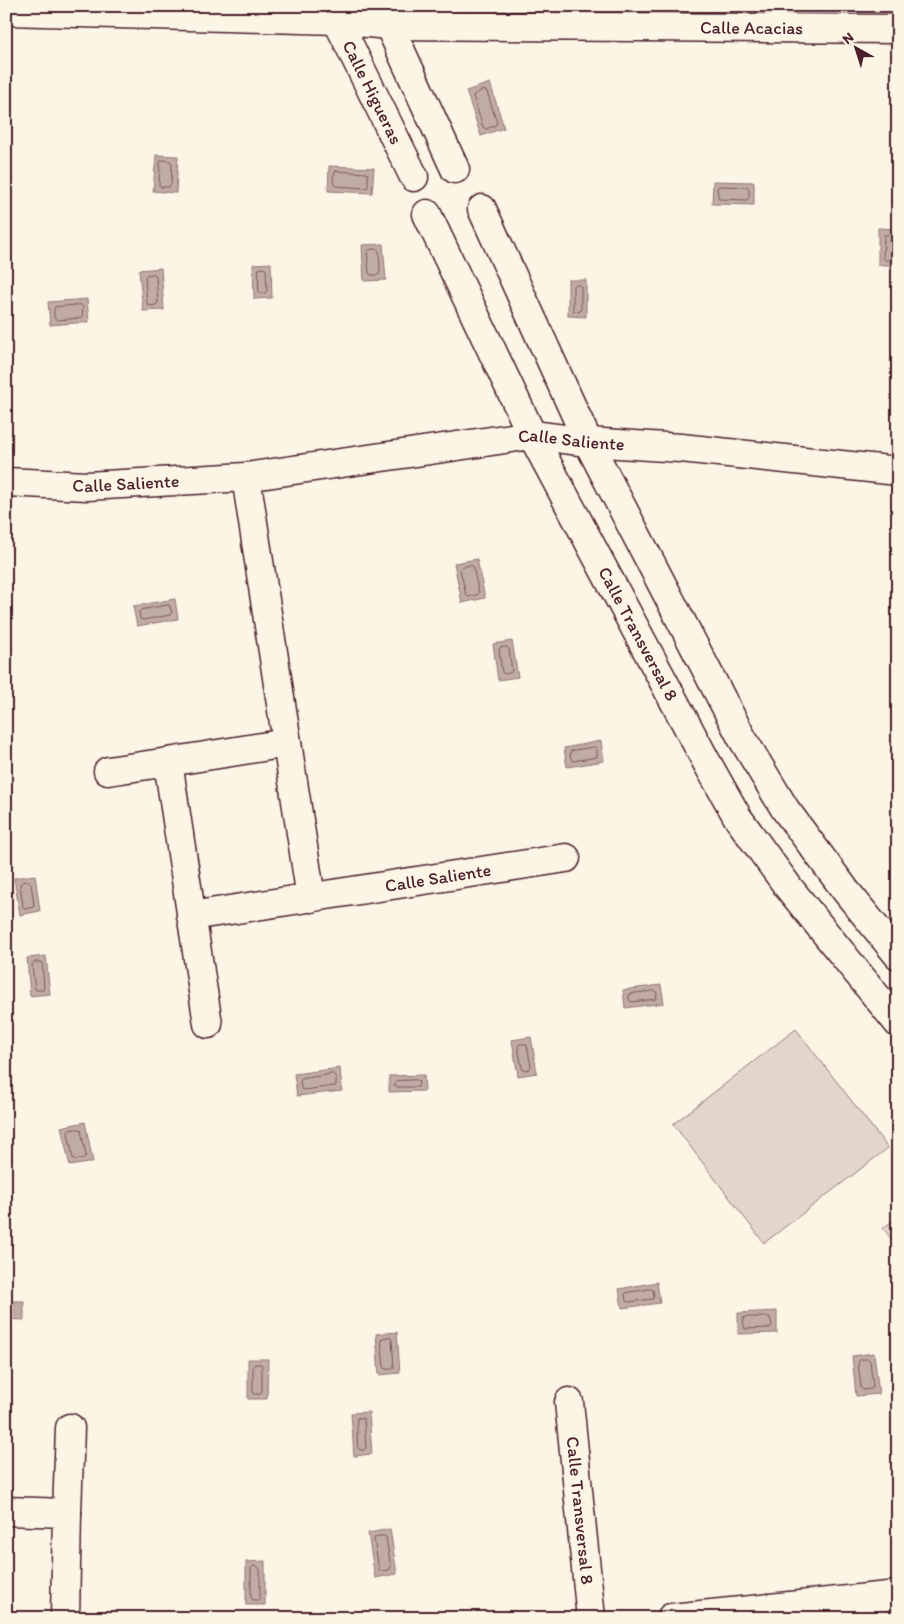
<svg xmlns="http://www.w3.org/2000/svg" width="904" height="1624" font-family="Itim,sans-serif">
  <rect width="100%" height="100%" fill="#fcf5e5"/>
  <filter id="ink" filterUnits="userSpaceOnUse"><feTurbulence type="fractalNoise" baseFrequency=".02" numOctaves="2"/><feDisplacementMap in="SourceGraphic" scale="10" xChannelSelector="R" yChannelSelector="G"/><feConvolveMatrix kernelMatrix="1 2 1 2 8 2 1 2 1" color-interpolation-filters="sRGB"/></filter>
  <g filter="url(#ink)">
    <path fill="#e2d5ca" stroke="#967a7a" d="M796,1029L888,1148L764,1243L673,1124Z
      M898,1217V1248L883,1228Z"/>
    <path fill="#c0aca5" stroke="#917474" d="M490,83L504,128L481,136L466,91Z
      M156,155L178,156L176,193L153,191Z
      M329,166L374,168L372,193L328,191Z
      M713,181L754,182V205L712,204Z
      M878,228L897,229L896,265H878Z
      M383,244L386,280L364,281L362,245Z
      M271,263L272,298L254,299L253,264Z
      M161,268L164,310L143,311L139,270Z
      M568,280H586V317L568,316Z
      M87,299L89,322L50,325L48,302Z
      M477,559L485,598L462,603L454,563Z
      M175,599L178,619L137,626L133,606Z
      M512,641L518,677L498,680L493,644Z
      M601,741L604,761L567,767L564,748Z
      M35,875L40,911L20,915L14,878Z
      M46,956L50,994L30,996L27,958Z
      M661,985L664,1003L625,1008L623,990Z
      M531,1037L537,1073L518,1076L512,1040Z
      M340,1068L342,1091L297,1096L294,1074Z
      M424,1075L425,1091L389,1092V1076Z
      M85,1122L93,1162L70,1166L61,1127Z
      M657,1282L660,1303L622,1308L619,1289Z
      M6,1301H24V1320L6,1319Z
      M777,1311V1333L738,1334V1313Z
      M397,1332L400,1373L379,1375L376,1334Z
      M874,1353L879,1394L856,1396L852,1356Z
      M248,1359H268L267,1399H248Z
      M369,1412L372,1454L354,1456L351,1413Z
      M390,1529L397,1574L375,1578L368,1533Z
      M265,1561V1605H246V1562Z"/>
    <g fill="none" stroke-linecap="round" stroke-linejoin="round">
      <path stroke="#79575c" stroke-width="1" d="M484,90L487,92L497,123L496,125L486,129L483,127L473,96L475,94Z
        M163,160L170,161L172,163L171,185L169,187H161L159,185L160,162Z
        M336,171L367,173L368,175V187L365,188L335,186C332,183 333,174 336,171Z
        M719,186L748,187L749,189V198L746,200L719,199L717,189Z
        M898,234L884,235L883,258L885,260H898
        M377,249L379,251L380,273L378,275H371L369,273L367,252L369,250Z
        M259,269L264,268L266,270L267,291L265,293H261L259,292Z
        M154,274L156,276L158,303L156,305L149,306L147,304L145,277L147,275Z
        M575,285H579L581,287V309L579,312L574,311L573,309V287Z
        M81,305L83,307L82,318L57,320L54,318V309L55,307Z
        M471,565L473,567L479,593L477,595L468,597L466,595L460,569L462,567Z
        M169,605L172,612L170,615L143,620L140,619L139,612L141,610Z
        M507,647L509,649L512,671L510,673L504,674L502,672L499,650L500,648Z
        M595,747L597,749V757L573,761L571,759L570,754L571,751Z
        M29,881L31,883L34,905L33,907L25,909L23,907L20,884L22,882Z
        M35,962H40L42,963L44,987L43,990H37L35,989L32,965Z
        M655,991L657,993L656,999L632,1002L629,1000V996L630,994Z
        M520,1044H525L527,1045L531,1067L529,1069L524,1070L522,1068L518,1047Z
        M333,1074L336,1077V1084L335,1086L304,1090L301,1089L300,1081L302,1079Z
        M417,1080L419,1082L418,1087H397L394,1085L396,1081Z
        M79,1129L81,1130L86,1156L84,1158L75,1160L73,1158L68,1133L69,1130Z
        M651,1289L653,1290L654,1296L653,1299L628,1302L626,1301L625,1295L626,1293Z
        M745,1317H770L772,1326L770,1328L745,1329L743,1320Z
        M390,1337L392,1340L394,1367L393,1369H386L384,1367L381,1340L383,1338Z
        M868,1359L870,1361L873,1387L871,1389L863,1390L861,1388L858,1362L860,1360Z
        M255,1364H261L262,1366V1391L260,1394H254L253,1392V1366Z
        M357,1418H362L364,1419L366,1448L364,1450H360L358,1448Z
        M384,1536L386,1537L391,1568L389,1570L381,1571L379,1570L374,1539L375,1537Z
        M254,1566L258,1567L260,1569V1598L258,1600H253L251,1598V1569Z"/>
      <defs>
        <g id="minor">
          <path id="s1" d="M331,8L414,177"/>
          <path id="s2" d="M6,11L337,20L389,25L898,29"/>
          <path d="M383,12L455,169"/>
          <path d="M482,209L588,442L742,738L785,809L846,891L898,955"/>
          <path id="s3" d="M427,214L532,435L706,761L738,818L789,888L898,1023"/>
          <path d="M246,477L311,898"/>
          <path id="s4" d="M6,482L87,486L246,477L532,435L588,442L681,448L898,471"/>
          <path d="M108,771L168,762"/>
          <path id="s5" d="M191,916L566,858"/>
          <path d="M208,1024L168,762L287,743"/>
          <path id="s6" d="M569,1402L591,1618"/>
          <path d="M6,1511L67,1513L65,1618"/>
          <path d="M67,1513L70,1428"/>
          <path d="M671,1618L898,1595"/>
        </g>
      </defs>
      <use href="#minor" stroke="#4a1f2b" stroke-width="31"/>
      <use href="#minor" stroke="#fcf5e5" stroke-width="28"/>
    </g>
  </g>
  <g text-anchor="middle" dominant-baseline="central" stroke-width="4" stroke-linejoin="round" paint-order="stroke">
    <g font-size="18" fill="#4a1f2b" stroke="#fcf5e5">
      <text stroke="none"><textPath href="#s2" startOffset="746">Calle Acacias</textPath></text>
      <text stroke="none"><textPath href="#s1" startOffset="94">Calle Higueras</textPath></text>
      <text stroke="none"><textPath href="#s4" startOffset="569">Calle Saliente</textPath></text>
      <text stroke="none"><textPath href="#s4" startOffset="120">Calle Saliente</textPath></text>
      <text stroke="none"><textPath href="#s3" startOffset="470">Calle Transversal 8</textPath></text>
      <text stroke="none"><textPath href="#s5" startOffset="250">Calle Saliente</textPath></text>
      <text stroke="none"><textPath href="#s6" startOffset="109">Calle Transversal 8</textPath></text>
    </g>
  </g>
  <rect width="904" height="1624" fill="none" stroke="#fcf5e5" stroke-width="25"/>
  <rect x="12" y="12" width="879" height="1599" fill="none" stroke="#4a1f2b" stroke-width="2" filter="url(#ink)"/>
  <g transform="translate(856 48) rotate(321)" stroke="#fcf5e5" stroke-width="4" paint-order="stroke">
  <path d="M0-4L9 19L0 12L-9 19Z" fill="#4a1f2b"/>
  <text y="-8" font-size="14" font-weight="bold" text-anchor="middle" fill="#4a1f2b">N</text>
  </g>
</svg>
